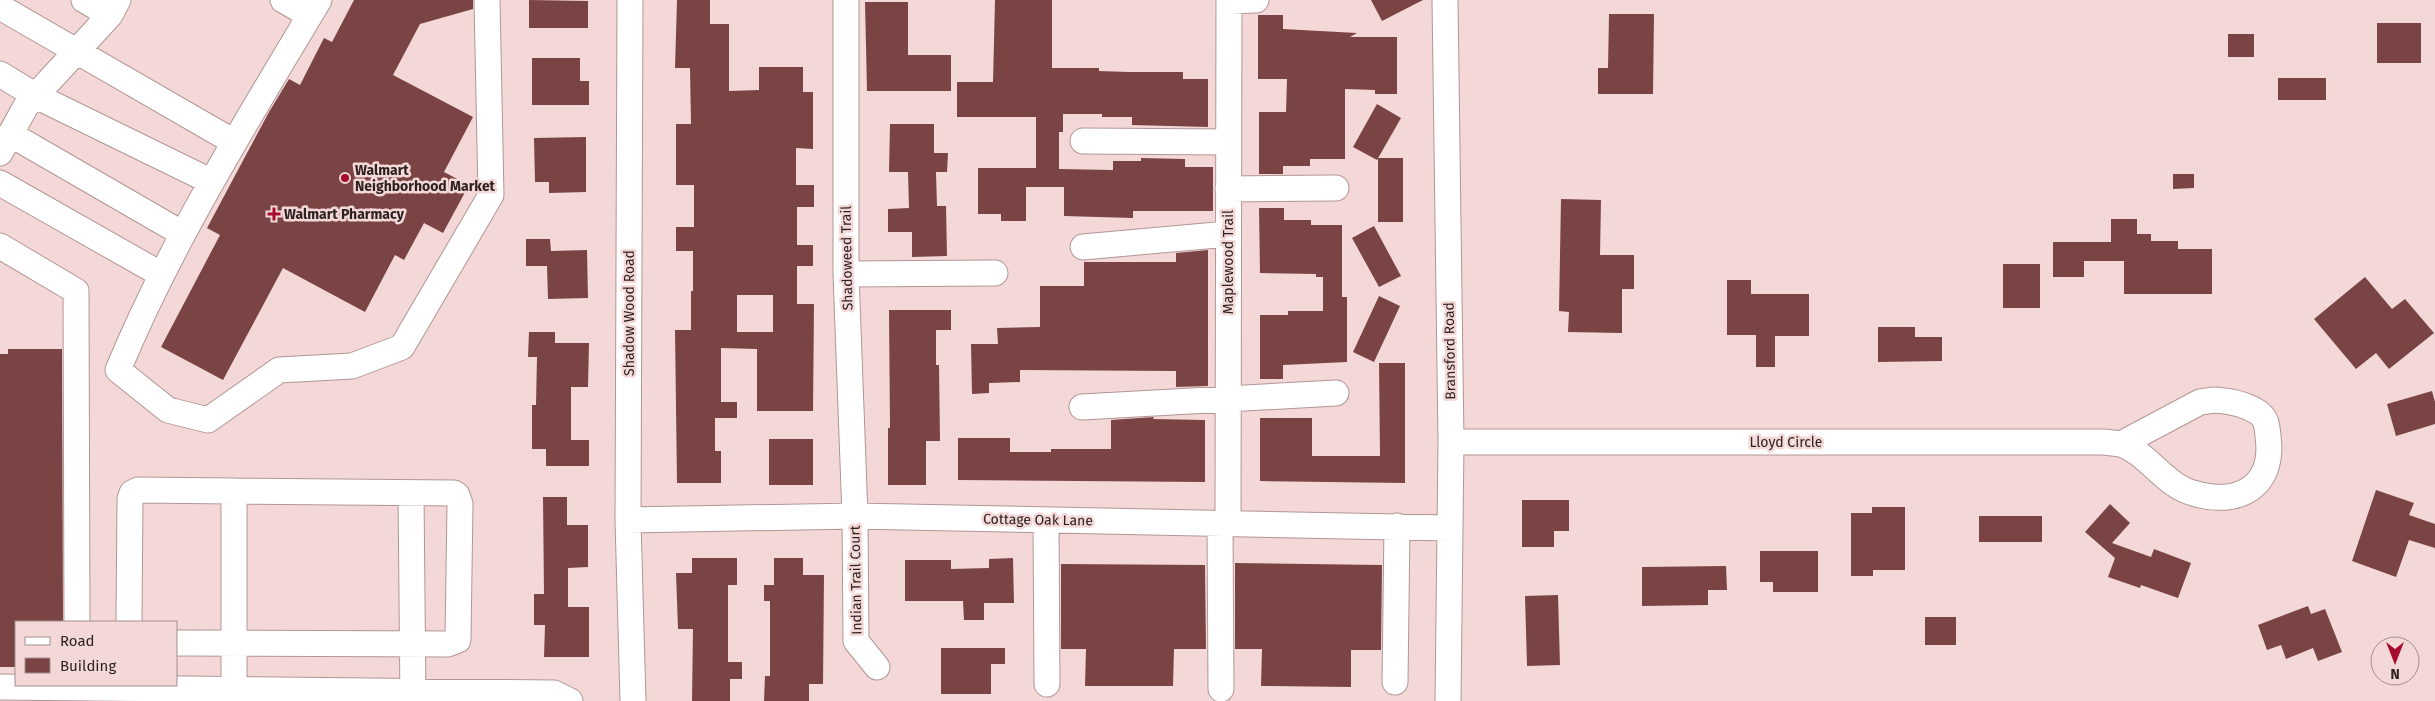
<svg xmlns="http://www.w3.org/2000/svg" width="2435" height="701" font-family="'Fira Sans',sans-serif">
  <rect width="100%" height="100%" fill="#f4d8d7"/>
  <path fill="#7a4444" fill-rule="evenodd" d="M354,0H473V9L420,24L393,75L473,117L444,172L469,185L443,233L424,223L404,260L395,255L365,312L283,268L223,380L161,347L220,235L207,228L269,112L289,79L300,85L324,38L332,42Z
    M529,0L588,1V28H529Z
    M677,0H710V24H729V91L759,90V67H803V92H813V149L796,148V185H814V207H797V245H813V266H797V304H814L813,411H757V349L721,348V402H737V418H715V451H721V483H677L675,330H691V291H693V251H676V227H694V185H676V124H691L690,68H675ZM737,295H773V332H737Z
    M995,0H1052V68H1099V71L1129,72H1183V79H1208V127L1132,125V117H1102V114H1063V132H1059V169L1113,170V161H1141V158L1185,159V167H1213V211H1133V218L1064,216V187H1026V221H1001V214H978V168H1036V117H957V82H993Z
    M1371,0H1423L1382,21Z
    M865,2H908V55H951V91H867Z
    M1609,14H1654L1653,94H1598V68H1608Z
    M1258,15H1283V29L1357,33L1350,37H1397V94H1375V90L1345,89V159H1310V166H1283V174H1259V112H1286L1287,79H1258Z
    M2377,23H2421V63H2377Z
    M2228,34H2254V57H2228Z
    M532,58H580V81H589V105H532Z
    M2278,78H2326V100H2278Z
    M1377,104L1401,118L1377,160L1353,147Z
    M890,124H934V153H948L947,172H936L937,206H946L947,256L912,257V232H888V209L909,208L908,172H889Z
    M586,137V192L549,193V182H535L534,138Z
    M1378,158H1403V222H1378Z
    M2173,174H2194V188L2173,189Z
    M1561,199L1601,200L1600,255H1634V289H1622V333L1568,332L1569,312L1559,311Z
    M1259,208H1284V220H1311V225H1342V297H1347V362L1283,365V379H1260V315H1288V311H1323V277H1316V274L1260,273Z
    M2111,219H2137V234H2151V241H2178V249H2212V294H2124V261H2084V277H2053V242H2111Z
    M1374,226L1401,276L1379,287L1352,238Z
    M526,239H550L551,251L587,250L588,298L548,299L547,266H526Z
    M1208,250V386L1176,387V371L1020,370V382L989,383V393L972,394L971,344H998L997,328L1040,327V286H1084V262H1176V253Z
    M2003,264H2040V308H2003Z
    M2365,277L2392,309L2405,299L2434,333L2389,369L2376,353L2356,369L2314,319Z
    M1727,280H1751V294H1809V336H1775V367H1756V335H1727Z
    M1379,296L1400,306L1374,362L1353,352Z
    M889,310H951V330H936V365H939L940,441H926V485H888V428H890Z
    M1878,327H1915V337H1942V361L1878,362Z
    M529,332H555V343H589L588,387H571V440H589V466H546V449H532V405H536L537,357H528Z
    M8,349H62L63,622H16V667H0V354H8Z
    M1379,363H1405V483L1260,481V418H1312V456H1380Z
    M2432,391L2435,402V424L2396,436L2387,404Z
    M1154,417L1153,419L1205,420V482L958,480V438H1010V452H1051V449H1111V420Z
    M769,439H813V485H769Z
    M2376,490L2414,503L2409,515L2435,524V548L2409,540L2396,577L2352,561Z
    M543,497H567V525H588V567L568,568V607H589V657H544L545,625H534V594H544Z
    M1522,500H1569V531H1554V547H1522Z
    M2110,504L2130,523L2112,543L2151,557L2154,549L2191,563L2178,598L2141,585L2140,588L2108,577L2115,558L2085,532Z
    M1872,507H1905V570H1873V576H1851V513H1872Z
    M1979,516H2042V542H1979Z
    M1760,551H1818V592H1773V582H1760Z
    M692,558H737V585H728V662H742V679H730V701H692L693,629H678L676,573H692Z
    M774,558H803V575H824L823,684H809V701H764L765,676H770V601H764V585H774Z
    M1013,558L1014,603H984V620H964L963,601H905V560H951V569L989,568V559Z
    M1235,563L1382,565L1381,650H1351V687L1261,686L1262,649H1235Z
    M1061,564L1205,565L1206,649H1174L1173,686H1085L1086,649H1061Z
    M1726,566L1727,590H1708V605L1642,606V567Z
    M1558,595L1560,665L1527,666L1525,596Z
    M2308,606L2311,614L2325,609L2342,652L2318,661L2313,648L2286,659L2281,645L2267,650L2258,625Z
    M1925,617H1956V645H1925Z
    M941,648H1005V664H991V694H941Z"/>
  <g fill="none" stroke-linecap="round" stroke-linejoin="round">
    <defs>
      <path id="minor" d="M84,0L110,15
        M283,0L309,15
        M319,0C247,121 172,240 118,370L168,410L208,420L279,370L352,366L402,347L491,195L487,0
        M630,0L628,520L633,701
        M846,0V274L855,516L856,641L877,667
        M1445,0L1451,442L1448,701
        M1229,1L1256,0
        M0,7L234,142
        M0,74L36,96L210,181
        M10,134L183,234
        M1083,141L1228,142
        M0,153L26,106L110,15L118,0
        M0,183L162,275
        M1228,189L1336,188
        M0,246L76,291L77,622
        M1083,247L1228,234
        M846,274L995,273
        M2215,400C2230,401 2246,404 2259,413C2267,419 2267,427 2268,436C2275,487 2238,507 2193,493C2164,485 2149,454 2121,444L2200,402Z
        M1082,407L1336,393
        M1451,442H2104L2121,444
        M411,493L413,701
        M628,520L855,516L1449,528
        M1046,521L1047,684
        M1220,524L1221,689
        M1228,524L1229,0
        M129,622L130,499L132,493L138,490L234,491V690
        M176,643L448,644L458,640L460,504L457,495L454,493L234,491
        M1395,682L1397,526
        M0,687L554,693L570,701"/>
    </defs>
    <use href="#minor" stroke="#b19695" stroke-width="27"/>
    <use href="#minor" stroke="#fff" stroke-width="25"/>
  </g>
  <g fill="#a60c2b" stroke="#f4d8d7" stroke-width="2">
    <circle cx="345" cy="178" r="5"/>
    <path d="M271.5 206.5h5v5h5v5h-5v5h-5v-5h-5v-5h5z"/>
  </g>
  <g text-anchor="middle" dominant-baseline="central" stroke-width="5" stroke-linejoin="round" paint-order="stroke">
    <g font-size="14" font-weight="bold" fill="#2c2222" stroke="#f4d8d7" text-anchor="start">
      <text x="355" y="170">Walmart<tspan x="355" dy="16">Neighborhood Market</tspan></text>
      <text x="284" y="214">Walmart Pharmacy</text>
    </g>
    <g font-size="14" fill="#2c2222" stroke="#f4d8d7">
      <text transform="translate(847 258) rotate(-91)">Shadoweed Trail</text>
      <text transform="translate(1228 262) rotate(-90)">Maplewood Trail</text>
      <text transform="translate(629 313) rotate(-90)">Shadow Wood Road</text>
      <text transform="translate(1450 351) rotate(-91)">Bransford Road</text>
      <text x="1786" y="442">Lloyd Circle</text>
      <text transform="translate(1038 520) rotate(1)">Cottage Oak Lane</text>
      <text transform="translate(856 580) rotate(-91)">Indian Trail Court</text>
    </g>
  </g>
  <rect x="15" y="621" width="162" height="65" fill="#f4d8d7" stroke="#a48f8f"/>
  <rect x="25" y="637" width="25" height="8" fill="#ffffff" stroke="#a48f8f"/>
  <text x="60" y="646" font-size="15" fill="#2c2222">Road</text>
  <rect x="25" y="658" width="25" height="15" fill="#7a4444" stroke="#a48f8f"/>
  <text x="60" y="671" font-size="15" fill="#2c2222">Building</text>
  <g transform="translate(2395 661) rotate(180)"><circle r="24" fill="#f4d8d7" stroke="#a48f8f"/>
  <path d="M0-4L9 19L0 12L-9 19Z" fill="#a60c2b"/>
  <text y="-8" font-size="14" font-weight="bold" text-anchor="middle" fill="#2c2222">N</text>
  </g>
</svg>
